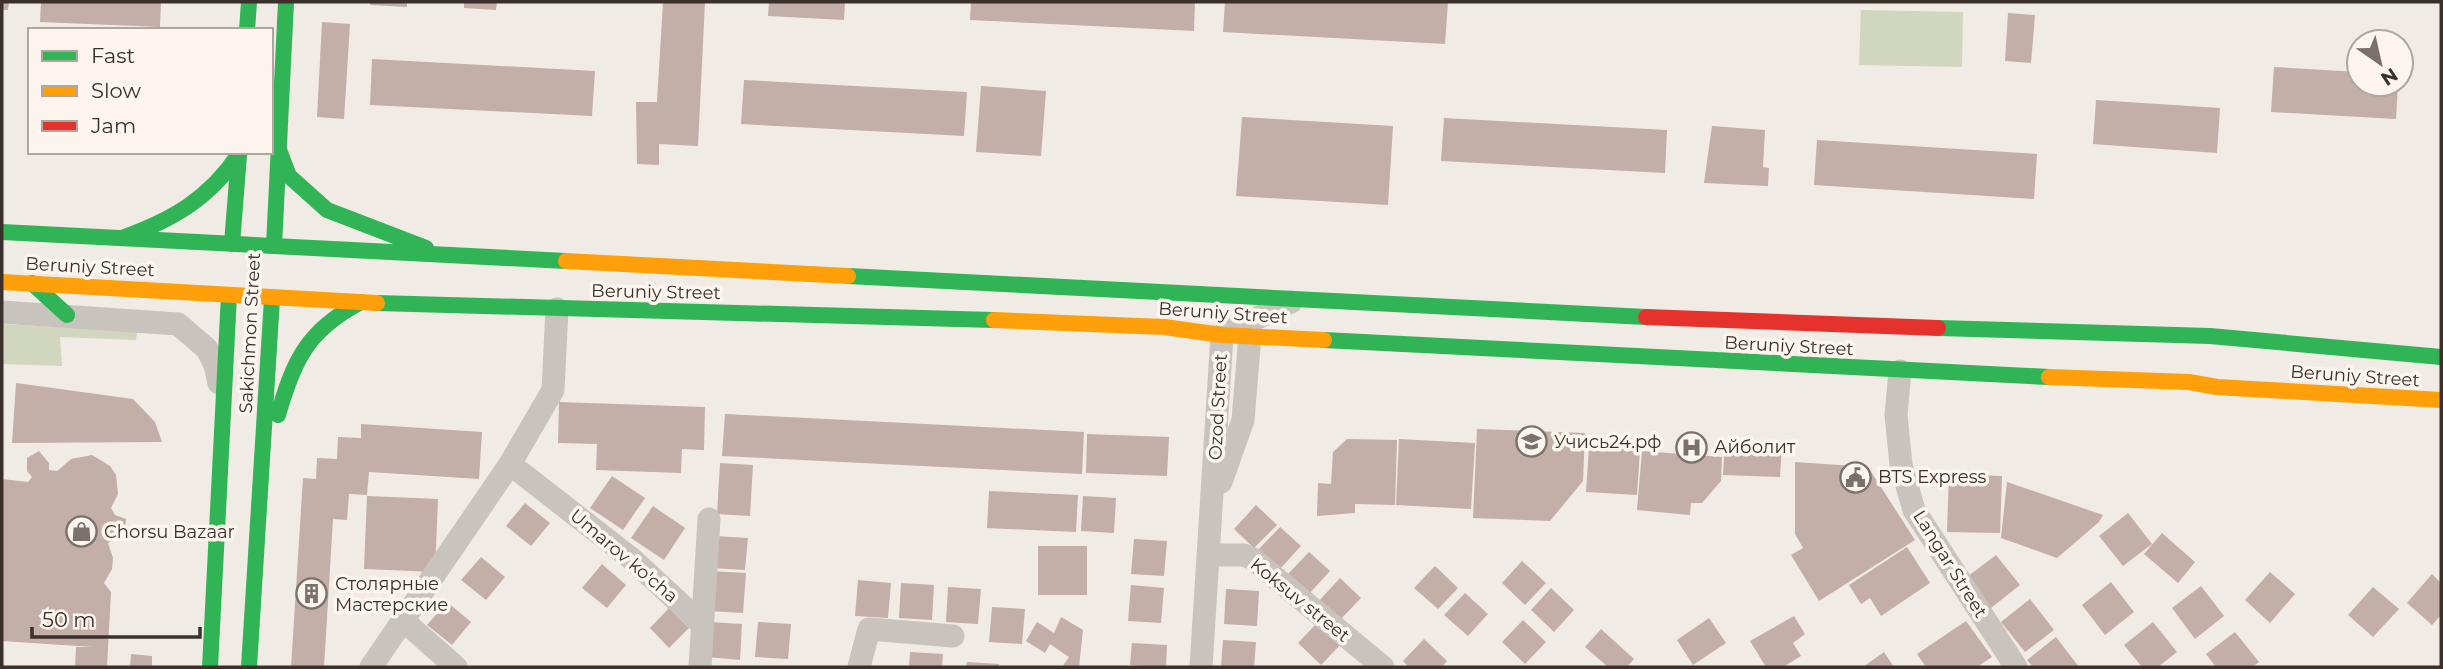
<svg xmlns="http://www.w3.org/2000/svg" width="2443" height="669" font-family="Montserrat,sans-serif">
  <rect width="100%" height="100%" fill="#f0ebe5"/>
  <path fill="#d1d6bf" d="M1861,10L1963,12L1962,67L1859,65Z
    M2,324L137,331L136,340L60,337L62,366L2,364Z"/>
  <path fill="#c3afa7" d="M2,2H9L8,10H2Z
    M41,2H161L160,27L40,22Z
    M370,2H407V7L370,5Z
    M464,2H497L496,10L464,8Z
    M663,2H705L698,146L659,144V165L637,164L636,102H657Z
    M769,2H845L844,20L768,16Z
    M971,2H1195L1194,31L970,20Z
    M1225,2H1448L1445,44L1223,32Z
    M2008,13L2035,15L2031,63L2005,61Z
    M322,22L350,24L344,119L317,117Z
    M372,59L595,71L592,116L370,105Z
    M2274,67L2359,72V84H2398L2396,119L2271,112Z
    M744,80L967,92L964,136L741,124Z
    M981,86L1046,91L1041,156L976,152Z
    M2096,100L2220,108L2217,153L2093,144Z
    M1242,117L1393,126L1388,205L1236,196Z
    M1444,118L1667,130L1665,173L1441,161Z
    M1712,126L1765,130L1763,167L1769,168L1768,186L1704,183Z
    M1817,140L2037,154L2034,199L1814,185Z
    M16,383L133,399L155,422L162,442L12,443Z
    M559,402L705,407L704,450L682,449L681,473L596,470L597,444L558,443Z
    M725,414L1084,432L1082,474L722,456Z
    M361,424L482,432L479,479L369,472L367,495L349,494L347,520L333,519L324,667H291L303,478L316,479L317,458L337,459L338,437L361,438Z
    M1477,429L1585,433L1583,481L1550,521L1473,518Z
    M1087,434L1169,437L1167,476L1086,473Z
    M1347,439L1397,440L1395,505L1355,504V513L1317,516L1318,483L1331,484L1333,452Z
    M1399,439L1475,443L1471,509L1396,505Z
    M1725,441L1782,444L1780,477L1723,475Z
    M1589,447L1640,450L1637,495L1586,492Z
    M39,451L49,463V470L57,471L71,459L92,455L110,466L116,475L118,494L111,508L115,515L126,519L125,533L108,543L113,558L112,569L104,583L111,592L107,667H75L76,647H93L2,641V479L28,482L32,477L27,471V458Z
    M1642,451L1722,457L1721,481L1702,503H1691L1690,515L1637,510Z
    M1795,462L1868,467L1915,540L1819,601L1791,555L1803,548L1795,534Z
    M720,463L753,465L750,516L717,514Z
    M1949,474L2002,476L2000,533L1947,532Z
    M612,476L645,498L623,530L590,508Z
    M2007,482L2103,515L2099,522L2057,558L2001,538Z
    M989,491L1078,495L1076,532L987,528Z
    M367,496L438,499L435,572L364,569Z
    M1083,496L1116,498L1114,533L1081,531Z
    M525,503L550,523L531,546L506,526Z
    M1256,505L1277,525L1254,548L1234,529Z
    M653,506L685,528L664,560L631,538Z
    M2128,513L2152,544L2123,566L2099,536Z
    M1280,527L1301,546L1279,570L1258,550Z
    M2162,533L2195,562L2178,583L2144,554Z
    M713,536L748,538L745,570L711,568Z
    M1134,539L1167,541L1164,576L1131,574Z
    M1038,546H1087V595H1038Z
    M1907,547L1930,583L1881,616L1870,598L1861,604L1849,585Z
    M1309,552L1330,571L1308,595L1287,575Z
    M1996,555L2020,585L1991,608L1967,577Z
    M481,557L505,577L486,600L461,580Z
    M1522,561L1546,583L1525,605L1502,583Z
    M602,564L626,585L607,608L582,588Z
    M1435,566L1458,588L1438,609L1414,588Z
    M711,571L746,573L743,613L708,611Z
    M2270,572L2295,594L2270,623L2245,600Z
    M2432,574L2441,583V615L2432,625L2407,603Z
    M1340,578L1361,598L1339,621L1318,602Z
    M858,580L891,583L888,618L855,616Z
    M2111,582L2134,612L2105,635L2082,605Z
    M901,583L934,585L932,620L899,618Z
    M1131,585L1164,588L1161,623L1128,621Z
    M2201,586L2224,616L2195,639L2172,608Z
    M948,587L981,589L978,624L946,622Z
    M2373,587L2399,609L2373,637L2348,615Z
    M1551,588L1574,610L1554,632L1531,610Z
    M1226,589L1259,591L1257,626L1224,624Z
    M1465,593L1488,614L1468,636L1444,615Z
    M2030,599L2054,630L2025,652L2001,622Z
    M447,602L471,622L452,645L427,625Z
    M992,607L1025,609L1022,644L989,642Z
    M669,608L689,628L669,648L650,628Z
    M1794,616L1805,634L1793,643L1801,656L1783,667H1766L1750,641Z
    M1061,617L1083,630L1079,667H1062L1069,657L1050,644L1045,653L1026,641L1037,622L1054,633Z
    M1709,618L1726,643L1693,665L1677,640Z
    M1523,620L1546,642L1525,664L1502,642Z
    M1966,621L1992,657L1977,667H1926L1917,654Z
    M709,622L742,624L740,660L707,657Z
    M758,622L791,624L788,659L755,657Z
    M1318,622L1342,643L1321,665L1298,643Z
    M2153,622L2177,652L2158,667H2142L2124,645Z
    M1601,629L1634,659L1627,667H1608L1585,647Z
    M2235,632L2259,662L2252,667H2216L2206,654Z
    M2056,637L2079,667H2033L2027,660Z
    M1424,639L1447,661L1442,667H1409L1403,661Z
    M1223,640L1256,642L1254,667H1221Z
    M1132,643L1167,645L1166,667L1130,665Z
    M910,652L943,654L942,667H909Z
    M1884,652L1894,667H1863Z
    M131,654L152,656V667H130Z
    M967,662L999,664V667H966Z"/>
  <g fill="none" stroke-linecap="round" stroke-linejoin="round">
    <path stroke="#c9c3be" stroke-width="23" d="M2,312L178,324L207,349L215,365L219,383
      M1900,371L1896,415L1901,465L1914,510L2016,667
      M510,464L632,559L702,624
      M1221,482L1243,420L1250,335L1244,328
      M1209,555H1244L1253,559L1383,667
      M405,622L456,667
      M371,667L510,464L553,390L557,309
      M700,667L709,519
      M859,667L869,629L953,636
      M1201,667L1222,335L1291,302"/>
    <path stroke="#30b455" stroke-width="16" d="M247,30L249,2
      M278,147L289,176L327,210L426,248
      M2,232L566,261
      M122,238C172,220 209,199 239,154
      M232,244L239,155
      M274,246L286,2
      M848,276L1646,317
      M32,283L67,315
      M377,303L994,320
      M1938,328L2210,336L2441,357
      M1324,340L2049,377
      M278,415C294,359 308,330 361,302
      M210,667L229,295
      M249,667L272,299"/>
    <path stroke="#ff9f0a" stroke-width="16" d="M566,261L848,276
      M2,282L377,303
      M994,320L1164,327L1222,335L1324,340
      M2049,377L2189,382L2217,387L2441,400"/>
    <path stroke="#e5322d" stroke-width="16" d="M1646,317L1938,328"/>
  </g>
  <defs>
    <symbol id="university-ring" viewBox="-11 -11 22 22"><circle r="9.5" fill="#fbf5ee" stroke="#7a716c" stroke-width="1.5"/><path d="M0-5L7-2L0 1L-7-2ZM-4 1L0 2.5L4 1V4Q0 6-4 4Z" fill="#7a716c"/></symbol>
    <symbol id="hospital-ring" viewBox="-11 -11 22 22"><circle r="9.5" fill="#fbf5ee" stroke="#7a716c" stroke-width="1.5"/><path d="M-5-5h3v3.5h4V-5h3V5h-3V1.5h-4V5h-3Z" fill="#7a716c"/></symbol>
    <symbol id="civic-ring" viewBox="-11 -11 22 22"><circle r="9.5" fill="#fbf5ee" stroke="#7a716c" stroke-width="1.5"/><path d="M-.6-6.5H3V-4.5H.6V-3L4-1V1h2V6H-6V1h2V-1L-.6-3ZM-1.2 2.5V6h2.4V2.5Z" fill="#7a716c"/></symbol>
    <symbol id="shop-ring" viewBox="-11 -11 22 22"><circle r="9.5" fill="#fbf5ee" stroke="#7a716c" stroke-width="1.5"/><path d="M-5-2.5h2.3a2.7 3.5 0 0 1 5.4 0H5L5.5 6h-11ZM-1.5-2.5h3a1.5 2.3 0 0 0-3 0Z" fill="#7a716c"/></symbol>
    <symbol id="building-ring" viewBox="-11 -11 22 22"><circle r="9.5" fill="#fbf5ee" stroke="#7a716c" stroke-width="1.5"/><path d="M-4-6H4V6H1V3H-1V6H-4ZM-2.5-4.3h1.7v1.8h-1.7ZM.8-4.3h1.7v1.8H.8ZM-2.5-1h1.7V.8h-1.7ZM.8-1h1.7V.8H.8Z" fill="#7a716c"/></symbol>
  </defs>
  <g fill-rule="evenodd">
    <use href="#university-ring" x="1514" y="424" width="35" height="35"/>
    <use href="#hospital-ring" x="1674" y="430" width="35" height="35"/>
    <use href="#civic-ring" x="1838" y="460" width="35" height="35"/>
    <use href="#shop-ring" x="64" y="514" width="35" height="35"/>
    <use href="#building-ring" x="294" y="576" width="35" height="35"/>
  </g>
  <g text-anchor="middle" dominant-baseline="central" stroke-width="7" stroke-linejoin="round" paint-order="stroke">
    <g font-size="18" fill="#3b302b" stroke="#fbf5ee">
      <text transform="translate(90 267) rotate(3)">Beruniy Street</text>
      <text transform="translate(656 292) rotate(1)">Beruniy Street</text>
      <text transform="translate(1223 313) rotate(4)">Beruniy Street</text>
      <text transform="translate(250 333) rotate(-87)">Sakichmon Street</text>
      <text transform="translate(1789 346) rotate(3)">Beruniy Street</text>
      <text transform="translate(2355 376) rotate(4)">Beruniy Street</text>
      <text transform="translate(1218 407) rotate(-87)">Ozod Street</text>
      <text transform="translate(624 556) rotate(40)">Umarov ko'cha</text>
      <text transform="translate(1950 564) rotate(58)">Langar Street</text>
      <text transform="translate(1300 600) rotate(39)">Koksuv street</text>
    </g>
    <g font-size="18" fill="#3b302b" stroke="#fbf5ee" text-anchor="start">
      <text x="1554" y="442">Учись24.рф</text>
      <text x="1714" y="447">Айболит</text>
      <text x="1878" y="477">BTS Express</text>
      <text x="104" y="532">Chorsu Bazaar</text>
      <text x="335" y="584">Столярные<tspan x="335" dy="21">Мастерские</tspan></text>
    </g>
  </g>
  <rect width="2443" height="669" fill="none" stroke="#3b302b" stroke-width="7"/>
  <rect x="28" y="28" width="245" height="126" fill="#fbf5ee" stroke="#aea6a0" stroke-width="2"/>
  <rect x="42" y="51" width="35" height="10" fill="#30b455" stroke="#aea6a0" stroke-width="2"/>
  <text x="91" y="63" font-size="21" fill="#3b302b">Fast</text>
  <rect x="42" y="86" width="35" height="10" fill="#ff9f0a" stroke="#aea6a0" stroke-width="2"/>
  <text x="91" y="98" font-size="21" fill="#3b302b">Slow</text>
  <rect x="42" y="121" width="35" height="10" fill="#e5322d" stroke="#aea6a0" stroke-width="2"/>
  <text x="91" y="133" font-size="21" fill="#3b302b">Jam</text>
  <g transform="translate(2380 63) rotate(146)"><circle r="33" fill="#fbf5ee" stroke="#aea6a0" stroke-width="2"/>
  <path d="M0-5L12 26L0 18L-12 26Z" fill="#7a716c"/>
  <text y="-10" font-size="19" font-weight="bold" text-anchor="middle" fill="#3b302b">N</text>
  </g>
  <path d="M32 627v10h168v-10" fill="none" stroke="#3b302b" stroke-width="3.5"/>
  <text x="42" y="627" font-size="21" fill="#3b302b" stroke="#fbf5ee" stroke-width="5" paint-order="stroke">50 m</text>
</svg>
